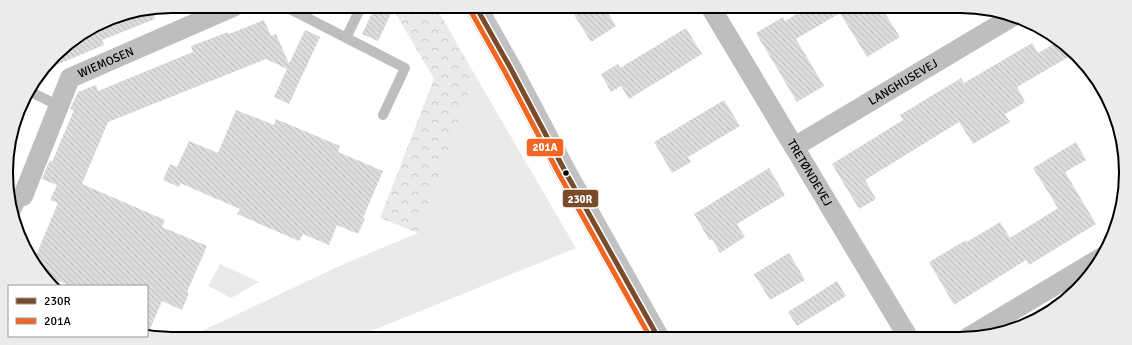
<svg xmlns="http://www.w3.org/2000/svg" width="1132" height="345" font-family="Signika,sans-serif">
  <defs>
    <pattern id="forest-crowns" width="20" height="18" patternUnits="userSpaceOnUse"><rect width="20" height="18" fill="#eaeaea"/><path d="M2 6a3 3 0 1 1 6 0M12 15a3 3 0 1 1 6 0" fill="none" stroke="#c7c7c7"/></pattern>
    <pattern id="building-back-hatch" width="6" height="6" patternUnits="userSpaceOnUse"><rect width="6" height="6" fill="#dcdcdc"/><path d="M-1 5l2 2M0 0l6 6M5-1l2 2" fill="none" stroke="#bbb"/></pattern>
  </defs>
  <rect width="100%" height="100%" fill="#fff"/>
  <path fill="#eaeaea" d="M475,75L576,248L359,336H191L344,264L418,233Z
    M220,264L259,282L231,298L208,286Z"/>
  <path fill="url(#forest-crowns)" d="M392,7H436L475,75L418,233L380,218L434,79Z"/>
  <path fill="url(#building-back-hatch)" d="M375,7H394L378,41L362,34Z
    M570,8H616L608,13L616,26L591,42Z
    M805,9H882L900,37L867,57L840,13L796,39L824,86L797,102L756,33L783,17L785,21Z
    M152,10L155,19L102,40L104,45L49,68L48,67L63,47L109,19Z
    M264,20L271,36L276,34L289,64L305,30L320,37L289,104L274,97L287,69L266,59L108,122L82,184L165,220L162,227L207,246L187,292L189,293L182,310L162,301L147,336V286H71L40,273L34,260L58,203L50,200L57,185L42,179L50,160L52,162L74,110L70,109L78,92L96,85L98,91L193,52L191,46L228,32L229,34Z
    M686,28L702,54L629,99L621,86L611,92L601,74L618,64L620,68Z
    M1059,41L1072,55L1017,87L1025,102L1005,114L1010,122L973,144L959,122L865,180L876,199L859,209L832,164L903,120L900,115L961,78L964,83L1032,43L1038,53Z
    M724,100L740,126L688,157L691,162L672,173L654,142Z
    M236,110L274,125L276,119L340,146L338,152L383,171L363,218L365,219L358,234L337,225L329,245L303,234L299,241L237,214L240,209L180,183L179,187L163,180L170,164L177,167L189,141L218,153Z
    M1076,142L1086,160L1065,172L1096,224L1029,265L1026,260L954,305L929,262L966,240L967,242L1000,222L1010,238L1058,208L1033,168Z
    M769,168L785,195L737,224L745,237L720,253L712,239L710,241L694,214Z
    M789,253L805,280L770,300L754,274Z
    M837,281L846,296L797,326L788,312Z"/>
  <g fill="none" stroke-linecap="round" stroke-linejoin="round">
    <path stroke="#bebebe" stroke-width="10" d="M284,6L405,68L383,115
      M346,38L361,7
      M29,91L59,106
      M13,218L23,196"/>
    <g stroke="#bebebe" stroke-width="20">
      <path id="s1" d="M711,8L908,337"/>
      <path id="s2" d="M794,147L1012,17"/>
      <path id="s3" d="M23,196L70,78L235,6"/>
      <path d="M967,338L1104,256"/>
    </g>
    <path stroke="#c1c1c1" stroke-width="22" d="M476,7L511,69L566,173L658,337"/>
    <defs>
      <path id="bus-1" d="M476,7L511,69L566,173L658,337"/>
      <path id="bus-2" d="M470,10L505,72L560,176L650,337"/>
    </defs>
    <use href="#bus-1" stroke="#fff" stroke-width="8"/>
    <use href="#bus-2" stroke="#fff" stroke-width="8"/>
    <use href="#bus-1" stroke="#7a4b2a" stroke-width="5"/>
    <use href="#bus-2" stroke="#f26522" stroke-width="5"/>
  </g>
  <circle fill="#000" stroke="#fff" stroke-width="1.5" cx="566" cy="173" r="3.5"/>
  <g text-anchor="middle" dominant-baseline="central" stroke-width="3.5" stroke-linejoin="round" paint-order="stroke">
    <g font-size="12" fill="#000" stroke="#fff">
      <text stroke="none"><textPath href="#s3" startOffset="166">WIEMOSEN</textPath></text>
      <text stroke="none"><textPath href="#s2" startOffset="127">LANGHUSEVEJ</textPath></text>
      <text stroke="none"><textPath href="#s1" startOffset="192">TRETØNDEVEJ</textPath></text>
    </g>
  </g>
  <path d="M0 0H1132V345H0ZM172 13H960A159 159 0 0 1 1119 172V173A159 159 0 0 1 960 332H172A159 159 0 0 1 13 173V172A159 159 0 0 1 172 13Z" fill="#ebebeb" fill-rule="evenodd"/>
  <path fill="none" stroke="#000" stroke-width="2" d="M172 13H960A159 159 0 0 1 1119 172V173A159 159 0 0 1 960 332H172A159 159 0 0 1 13 173V172A159 159 0 0 1 172 13Z"/>
  <g stroke="#fff" stroke-width="1.5">
    <rect x="526" y="138" width="38" height="19" rx="4" fill="#f26522"/>
    <rect x="562" y="189" width="37" height="19" rx="4" fill="#7a4b2a"/>
  </g>
  <g font-size="11" text-anchor="middle" font-weight="bold" fill="#fff">
    <text x="545" y="151">201A</text>
    <text x="580" y="203">230R</text>
  </g>
  <rect x="8" y="285" width="140" height="52" fill="#ffffff" stroke="#999999"/>
  <rect x="16" y="298" width="20" height="6" fill="#7a4b2a" stroke="#999999"/>
  <text x="44" y="305" font-size="12" fill="#000000">230R</text>
  <rect x="16" y="318" width="20" height="6" fill="#f26522" stroke="#999999"/>
  <text x="44" y="325" font-size="12" fill="#000000">201A</text>
</svg>
